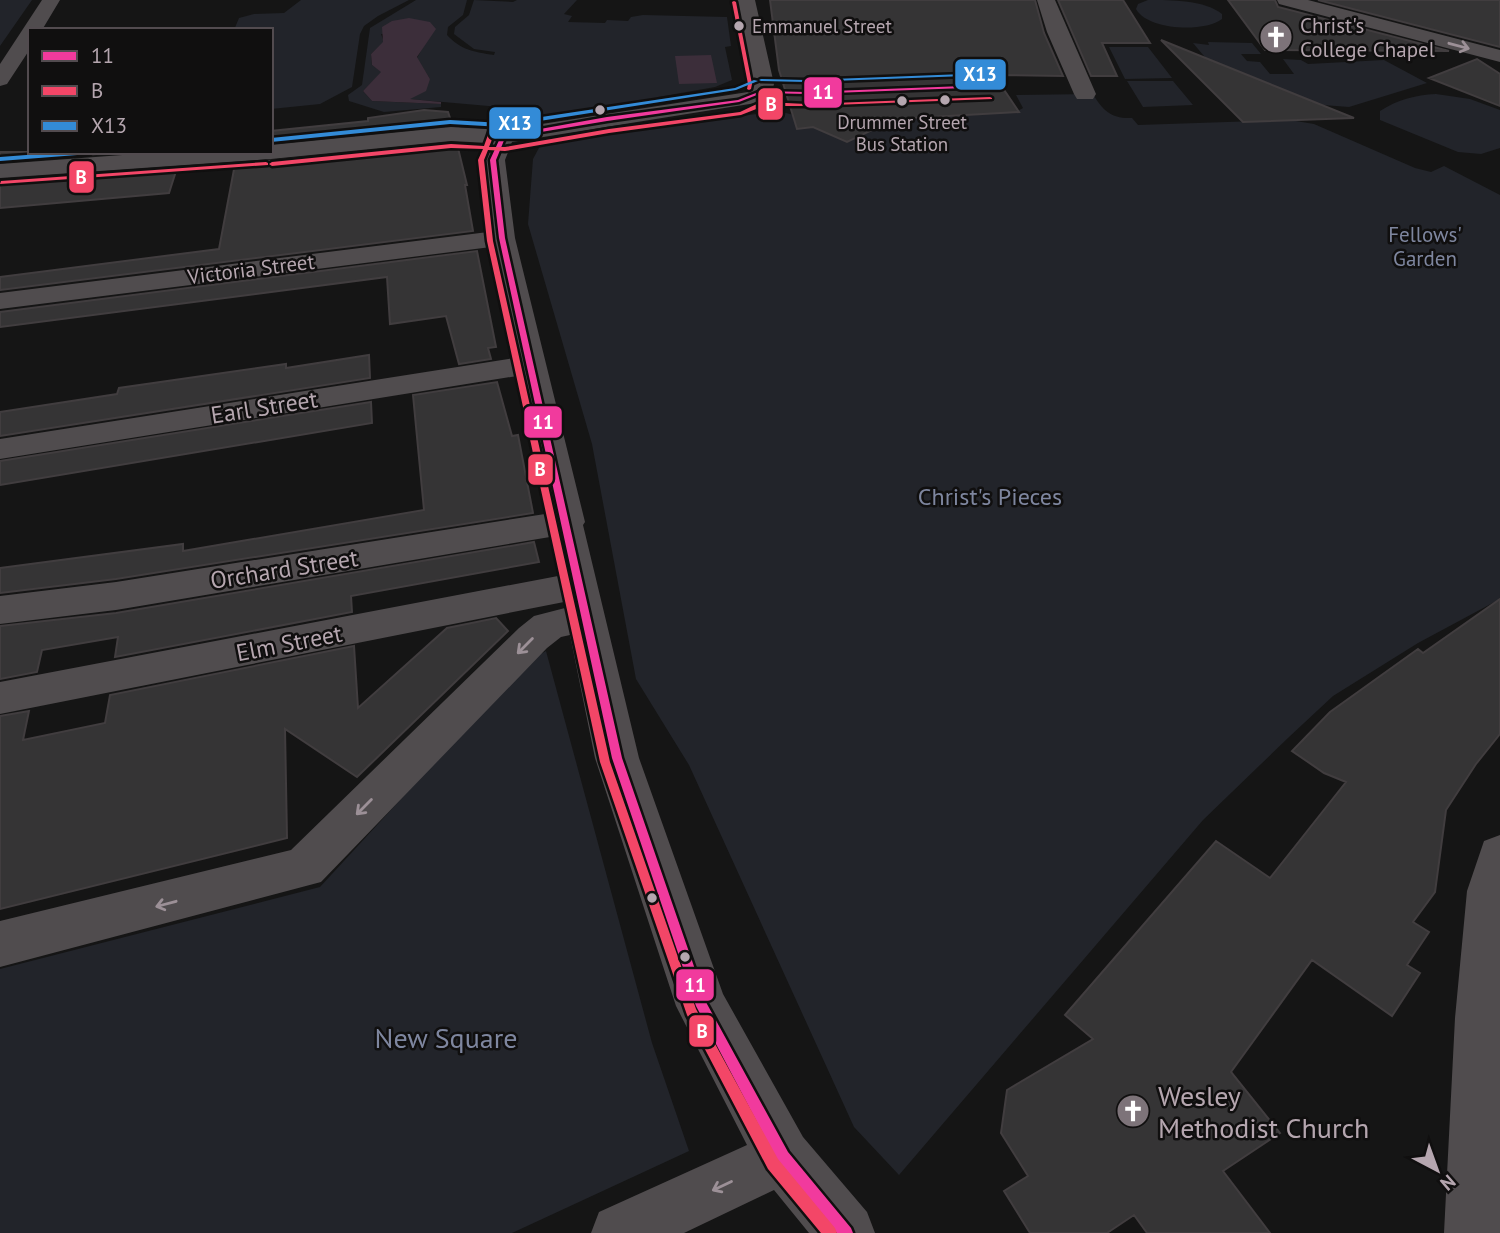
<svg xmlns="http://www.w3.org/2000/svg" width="1500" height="1233" font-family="'PT Sans',sans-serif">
  <rect width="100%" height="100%" fill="#151515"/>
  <path fill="#22242a" d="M0,0H32L0,46Z
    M301,0H409L378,16L364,26L360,34L352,87L320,104L271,109V30H234L239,18L254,14L284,13Z
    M416,0H467L463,15L448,27L447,35C461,50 474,52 494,55L495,52L474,49L454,34L455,27L469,15L474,0L513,2L517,0H577L564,14L572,16L568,22L605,23L607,20L628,21L631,17L643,15L727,17L731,46L725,47L732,80L715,87L658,97V100L545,117L500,107L409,99L430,79L417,58L431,33L381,34L384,42L371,54L372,65L382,72L363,91L372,101L441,104V107L384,112L349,101L348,95L362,85L370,28Z
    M1148,0C1172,0 1205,0 1222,14V19C1204,33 1147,30 1136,9L1138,4Z
    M1208,42L1252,43L1261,54H1241L1247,61L1260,62L1270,74H1294L1283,59L1301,60L1308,64L1384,60L1427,83L1349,107L1323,105L1284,97L1209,62L1193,43L1209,45Z
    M1109,47H1148L1172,78L1125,79Z
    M1127,81H1173L1193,105L1143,107Z
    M1093,94C1103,111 1112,119 1132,118L1138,125L1290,120L1314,124L1415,168L1431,172L1444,166L1500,195V599L1418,643L1333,696L1289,737L1203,820L899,1175L854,1127L689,765L636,679L592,444L528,224L533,159L540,146L563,140L778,111L829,124L1016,112L1023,108L1016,95Z
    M1436,94L1470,99L1500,110V148L1481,154L1458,152L1380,120V111C1397,100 1415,95 1436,94Z
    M546,651L652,1043L689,1151L512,1233H0V969L320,887L528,661Z"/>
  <path fill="#3c2e3a" d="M409,18L430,22L436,29L417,57L430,79L426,91L410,99L441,102V104L372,101L363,91L381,72L372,65L371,54L383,42L382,27L392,21Z
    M711,55L717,83L679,84L675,56Z"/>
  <path fill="#353435" stroke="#413d3f" stroke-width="2" d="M770,0H1035L1044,33L1063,76L994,75L1019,112L895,119L847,142L813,127L797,129L779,70Z
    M1058,0H1123L1150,43H1102L1117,76H1091Z
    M1228,0H1275L1278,7L1449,51L1265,50Z
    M1318,0H1500V47Z
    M1161,40L1354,118L1243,122Z
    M1477,59L1500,74V106L1429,78Z
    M424,110L448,112L452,124L271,142V131L368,121V118Z
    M457,144L467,185H465L473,231L0,290V277L219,249L235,164Z
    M0,152H124L0,161Z
    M177,168L169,193L0,208V181Z
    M477,251L496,347L488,348L491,359L459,364L446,316L390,324L387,277L0,327V312Z
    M369,355L370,378L0,436V412L117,394L119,388L286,364V368Z
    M497,382L512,436L518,435L533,513L116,579L0,593V568L183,544V551L424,510L413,395Z
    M371,402L372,423L0,485V461Z
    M534,542L539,562L351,596L352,612L115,657L118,637L42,650L37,672L0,679V626L116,613Z
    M1500,599V734L1476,764L1446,810L1435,892L1413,922L1429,932L1407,965L1420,973L1392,1016L1312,960L1231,1072L1280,1133L1223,1171L1270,1233H1147L1134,1215L1107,1233H1030L1004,1191L1028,1176L1001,1133L1007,1090L1093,1039L1065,1015L1216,841L1270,878L1346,782L1324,773L1292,751L1330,712L1418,649L1423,653Z
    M496,618L508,631L357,777L285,729L287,838L0,909V716L29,711L23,740L105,723L110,695L354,646L358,708L447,628Z"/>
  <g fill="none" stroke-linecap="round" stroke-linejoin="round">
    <path fill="#504c4e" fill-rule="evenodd" d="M42,0H60L42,30H30V49L7,84L0,86V64Z
      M737,0H755L774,84L772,92L762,102L512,142L505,160L515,238L585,522L583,525L639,758L723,994L803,1137L867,1212L875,1233H809L774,1190L684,1233H591L599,1212L747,1145L676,1006L595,758L570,635L561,637L547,648L321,882L0,967V921L291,850L519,628L534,616L565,608L564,602L0,714V682L558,576L550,537L116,610L0,624V596L116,582L545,514L517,376L0,459V439L514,358L491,247L0,309V293L488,232L481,160L489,143L451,141L271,159L0,178V164L163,152H271V145L451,127L503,130L748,92L752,84Z
      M1037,0H1055L1096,94L1093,99H1077L1074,94L1047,32Z
      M1277,0H1308L1500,50V62L1279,4Z
      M1500,835V1233H1444L1455,1018L1467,891L1484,841Z"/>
    <defs>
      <path id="bus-1" d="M990,85H992V87L806,94L762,93L739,102L607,121L505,138L496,160L505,238L622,758L707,1004L788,1152L851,1228L853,1233H837L778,1162L696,1006L612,758L499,238L490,160L501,136L607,117L738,100L761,91L806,92Z"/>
      <path id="bus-2" d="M734,1L736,2L752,84L751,89L749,90L747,89L748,84L732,2Z
        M990,97L992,98V99L806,106H764L741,115L609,133L505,151L488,150L484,160L493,241L610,762L696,1009L778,1159L835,1228L837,1233H821L768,1169L687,1015L600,762L487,241L478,160L483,149L451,148L272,166L269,164L272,162L451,144L484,146L489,132L492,130L495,132L489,147H505L609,129L740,112L759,103L766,102L806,104Z
        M266,162L268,163V165L0,184L1,181Z"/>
      <path id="bus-3" d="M990,73H992V75L806,82L761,81L759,80L761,79L806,80Z
        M754,80L758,81L736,90L502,127L450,124L271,142V138L450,120L502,123L735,88Z
        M66,152H92L90,154L0,161V157Z"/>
    </defs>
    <use href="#bus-1" stroke="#100f0f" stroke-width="5"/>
    <use href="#bus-2" stroke="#100f0f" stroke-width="5"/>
    <use href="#bus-3" stroke="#100f0f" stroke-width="5"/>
    <use href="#bus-1" fill="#f13a9d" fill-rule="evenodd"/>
    <use href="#bus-2" fill="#f34667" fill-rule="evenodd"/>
    <use href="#bus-3" fill="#338bd7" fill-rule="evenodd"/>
  </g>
  <defs><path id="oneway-shaft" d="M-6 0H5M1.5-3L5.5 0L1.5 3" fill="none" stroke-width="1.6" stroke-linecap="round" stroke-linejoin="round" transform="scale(1.75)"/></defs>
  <g stroke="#9c9097">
    <use href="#oneway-shaft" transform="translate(1459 46) rotate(15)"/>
    <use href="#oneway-shaft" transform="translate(525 646) rotate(135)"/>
    <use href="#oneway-shaft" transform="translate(364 807) rotate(135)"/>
    <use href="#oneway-shaft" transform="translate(166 904) rotate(165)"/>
    <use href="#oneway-shaft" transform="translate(722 1186) rotate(155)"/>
  </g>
  <defs>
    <symbol id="church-disc" viewBox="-11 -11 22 22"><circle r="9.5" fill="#7d7379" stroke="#100f0f"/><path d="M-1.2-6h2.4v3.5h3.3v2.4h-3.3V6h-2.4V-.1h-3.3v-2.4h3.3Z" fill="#fff"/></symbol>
  </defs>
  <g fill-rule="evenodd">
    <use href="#church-disc" x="1257" y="18" width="38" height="38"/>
    <use href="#church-disc" x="1114" y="1092" width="38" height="38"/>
  </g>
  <g fill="#b5a6af" stroke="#100f0f" stroke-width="2.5">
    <circle cx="739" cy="26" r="6"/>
    <circle cx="945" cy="100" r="6"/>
    <circle cx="902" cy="101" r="6"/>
    <circle cx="600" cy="110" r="6"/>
    <circle cx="652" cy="898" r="6"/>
    <circle cx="685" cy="957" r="6"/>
  </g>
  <g text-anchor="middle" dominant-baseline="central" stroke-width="5" stroke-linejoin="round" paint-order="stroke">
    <g font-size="19" fill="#b5a6af" stroke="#100f0f" text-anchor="start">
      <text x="752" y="26">Emmanuel Street</text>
      <text x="902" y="122" text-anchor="middle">Drummer Street<tspan x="902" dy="22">Bus Station</tspan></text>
    </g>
    <g font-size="21" fill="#b5a6af" stroke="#100f0f" text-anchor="start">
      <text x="1300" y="25">Christ's<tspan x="1300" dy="24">College Chapel</tspan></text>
    </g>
    <g font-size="21" fill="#7e869f" stroke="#100f0f">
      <text x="1425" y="234">Fellows'<tspan x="1425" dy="24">Garden</tspan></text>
    </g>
    <g font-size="21" fill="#b5a6af" stroke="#100f0f">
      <text transform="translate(251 269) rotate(-7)">Victoria Street</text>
    </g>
    <g font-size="24" fill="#b5a6af" stroke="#100f0f">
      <text transform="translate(264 407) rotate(-9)">Earl Street</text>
      <text transform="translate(284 569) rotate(-9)">Orchard Street</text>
      <text transform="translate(289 643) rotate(-11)">Elm Street</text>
    </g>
    <g font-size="24" fill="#7e869f" stroke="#100f0f">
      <text x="990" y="496">Christ's Pieces</text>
    </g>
    <g font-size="28" fill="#7e869f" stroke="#100f0f">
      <text x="446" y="1037">New Square</text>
    </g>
    <g font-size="28" fill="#b5a6af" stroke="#100f0f" text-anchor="start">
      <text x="1158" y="1095">Wesley<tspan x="1158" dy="32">Methodist Church</tspan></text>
    </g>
  </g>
  <g stroke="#100f0f" stroke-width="2.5">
    <rect x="954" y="58" width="53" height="33" rx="7" fill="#338bd7"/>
    <rect x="803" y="76" width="40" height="33" rx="7" fill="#f13a9d"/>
    <rect x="757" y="87" width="27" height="34" rx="7" fill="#f34667"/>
    <rect x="488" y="106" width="54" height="34" rx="7" fill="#338bd7"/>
    <rect x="68" y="160" width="27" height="34" rx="7" fill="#f34667"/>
    <rect x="523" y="405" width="40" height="34" rx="7" fill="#f13a9d"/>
    <rect x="527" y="453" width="27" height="33" rx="7" fill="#f34667"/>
    <rect x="675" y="968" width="40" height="34" rx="7" fill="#f13a9d"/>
    <rect x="688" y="1014" width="27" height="34" rx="7" fill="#f34667"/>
  </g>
  <g font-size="19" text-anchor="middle" font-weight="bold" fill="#fff">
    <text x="980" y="81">X13</text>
    <text x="823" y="99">11</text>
    <text x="771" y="111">B</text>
    <text x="515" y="130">X13</text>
    <text x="81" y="184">B</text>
    <text x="543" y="429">11</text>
    <text x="540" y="476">B</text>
    <text x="695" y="992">11</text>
    <text x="702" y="1038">B</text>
  </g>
  <rect x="28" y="28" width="245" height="126" fill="#100f0f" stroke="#524b4f" stroke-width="2"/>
  <rect x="42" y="51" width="35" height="10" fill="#f13a9d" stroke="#524b4f" stroke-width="2"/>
  <text x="91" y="63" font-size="21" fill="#b5a6af">11</text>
  <rect x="42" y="86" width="35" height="10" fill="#f34667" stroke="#524b4f" stroke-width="2"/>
  <text x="91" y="98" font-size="21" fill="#b5a6af">B</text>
  <rect x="42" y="121" width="35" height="10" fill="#338bd7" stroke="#524b4f" stroke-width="2"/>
  <text x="91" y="133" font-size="21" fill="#b5a6af">X13</text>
  <g transform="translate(1437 1170) rotate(139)" stroke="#100f0f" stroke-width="5" paint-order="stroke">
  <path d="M0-5L12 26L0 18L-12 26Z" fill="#b5a6af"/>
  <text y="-10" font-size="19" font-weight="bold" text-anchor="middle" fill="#b5a6af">N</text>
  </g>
</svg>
